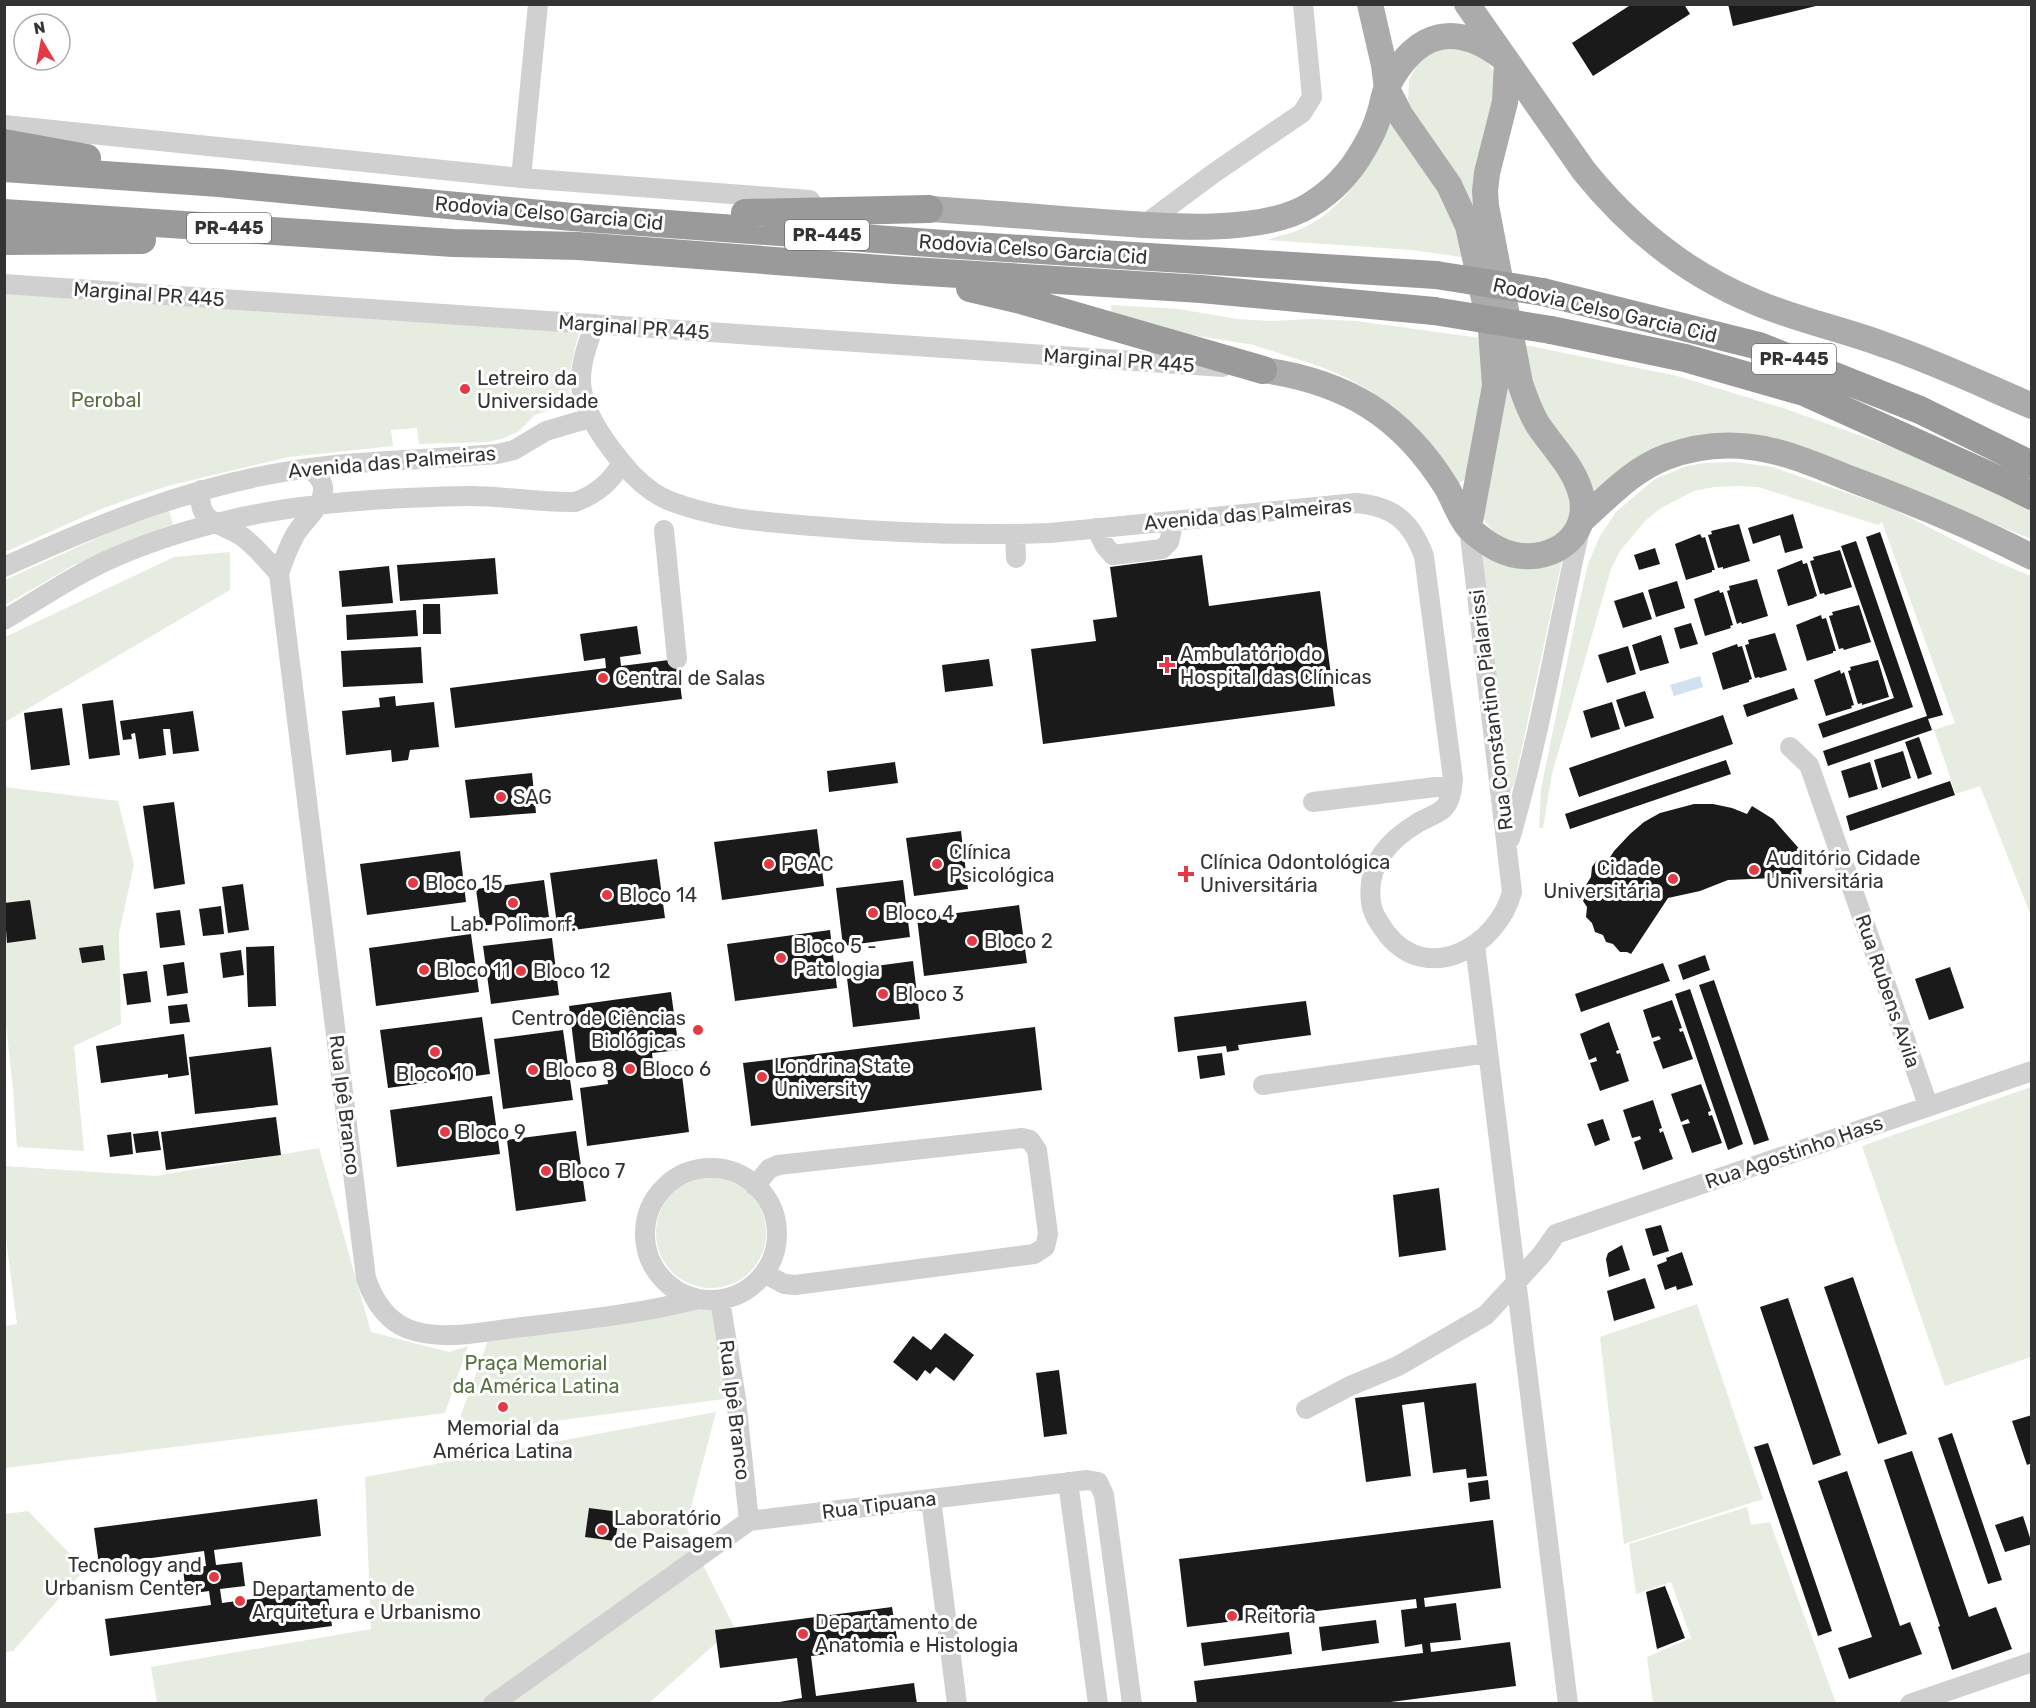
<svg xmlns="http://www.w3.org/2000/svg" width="2036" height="1708" font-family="Rubik,sans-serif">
  <rect width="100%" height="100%" fill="#fff"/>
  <path fill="#e6ecdf" d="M1445,48C1452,48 1459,48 1466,49C1482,52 1495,69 1498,84L1474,214L1450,165L1418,123L1408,100L1409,80L1418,63L1425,56Z
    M1392,123L1433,175L1468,258L1412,250L1266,240C1278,236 1290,234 1301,229C1340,213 1375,163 1389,125Z
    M4,292L580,330C573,355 567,377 570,403L535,415L518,432L501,439L488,442L419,444L417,428L391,430L393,446L289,457L167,486L101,509L5,552Z
    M1111,305L1179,309L1237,319L1270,321L1313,319L1356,321L1481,338L1485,385L1472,460L1464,480L1457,484L1431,444L1416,427L1392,406L1372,392L1347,378L1324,368L1254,345L1173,332L1112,314Z
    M1525,345L1677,376L1786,409L1895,448L2023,505L2031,511V539L1843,462L1750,435L1593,495C1590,467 1569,450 1554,428C1534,400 1531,377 1525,345Z
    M1506,386C1519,399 1530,425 1540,441C1546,451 1570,488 1572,497C1573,501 1570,507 1570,511C1564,555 1496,556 1481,512Z
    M1735,462L1772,467L1893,509L1993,560L2031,576V916L1980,786L1956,794L1934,730L1955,723L1882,522L1878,525L1758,487L1737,486L1714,487L1694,491L1661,508L1645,521L1620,551L1611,569L1552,774L1543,828H1539L1541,789L1577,613L1588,564L1600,536L1616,512L1655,479L1687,466L1705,463Z
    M169,511L173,524L72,566L5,605V580L115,530Z
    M230,552V590L5,722V637L174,557Z
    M1484,554L1563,555L1514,785L1508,793L1490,617L1483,564L1482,556Z
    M4,787L118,801L134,865L119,933L121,1024L74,1046L84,1151L17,1147L13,1089L4,1006Z
    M2031,1087V1357L1945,1386L1862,1146Z
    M319,1148L371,1332L449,1352L468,1346L445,1413L5,1468V1326L17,1324L5,1231L4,1166L156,1176Z
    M656 1233a55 55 0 1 1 110 0a55 55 0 1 1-110 0Z
    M1697,1304L1763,1499L1624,1544L1600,1337Z
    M720,1305L732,1398L454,1434L491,1332Z
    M716,1412L686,1526L699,1557L734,1627L649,1703H157L151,1667L371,1629L365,1477Z
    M1747,1507L1751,1525L1770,1522L1836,1703H1653L1647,1657L1691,1638L1671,1582L1636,1594L1629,1544Z
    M28,1511L85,1569L13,1651L5,1652V1514Z"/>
  <path fill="#cfe2ee" d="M1700,676L1703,687L1674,696L1670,685Z"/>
  <path fill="#1a1a1a" d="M1632,4H1684L1690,14L1593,76L1572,43Z
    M1728,4H1820V5L1733,26Z
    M1793,514L1803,548L1785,553L1780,535L1753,544L1748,528Z
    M1739,524L1750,561L1723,569V567L1718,568L1708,535L1712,534L1711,531Z
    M1880,532L1943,715L1928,719L1932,730L1828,766L1823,751L1927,716L1866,537Z
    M1700,534L1702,538L1705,537L1715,570H1712V572L1686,580L1675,544Z
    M1856,541L1913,707L1823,738L1818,724L1894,698L1841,546Z
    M1655,548L1660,564L1639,570L1634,555Z
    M1840,550L1852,587L1825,595L1824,593L1820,594L1810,561L1814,560L1813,557Z
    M1202,555L1209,606L1320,591L1335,706L1043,744L1031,649L1096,641L1093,620L1117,617L1110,567Z
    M495,558L498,594L400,601L397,565Z
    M1802,560L1803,564L1807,563L1817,596L1814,597V598L1788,606L1777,570Z
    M389,566L393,603L342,607L339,571Z
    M1757,579L1768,616L1742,624L1741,622L1737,624L1727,591L1730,590L1729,586Z
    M1677,581L1685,608L1656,617L1648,590Z
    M1719,590L1720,593L1723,592L1733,625L1730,626L1731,628L1705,636L1694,599Z
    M1643,592L1652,619L1623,628L1614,601Z
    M423,604H440L441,634H423Z
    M1859,605L1871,642L1844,650L1843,648L1839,649L1829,616L1833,615L1832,612Z
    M416,610L418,636L347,640L346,615Z
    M1821,615L1822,619L1826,618L1836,651H1833V653L1807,661L1796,625Z
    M1691,623L1698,644L1680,649L1674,628Z
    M637,626L641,654L620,657L621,666L677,659L682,699L455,728L450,688L606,668L605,658L584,661L580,634Z
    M1775,633L1787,670L1760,678L1759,677L1755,678L1745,645L1749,644L1748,640Z
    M1661,635L1669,663L1640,671L1632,645Z
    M1737,644L1738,647L1742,646L1752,679L1749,680V682L1723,690L1712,653Z
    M1628,646L1636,674L1607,683L1598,655Z
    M421,647L423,683L343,687L341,651Z
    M989,659L993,686L945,692L942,665Z
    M1878,660L1889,697L1862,705V703L1858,704L1848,671L1851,670L1850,667Z
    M1840,670L1841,674L1844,672L1854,705L1851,706L1852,708L1826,716L1814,680Z
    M1794,688L1798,699L1747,717L1743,705Z
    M1645,691L1654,718L1625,727L1616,700Z
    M395,696L396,706L434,702L439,747L410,750L408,760L392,762L391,750L346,755L342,711L380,707L379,698Z
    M113,700L120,755L89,759L82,704Z
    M1612,702L1620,729L1591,738L1583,711Z
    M62,708L70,765L31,770L24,713Z
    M193,711L199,751L173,754L170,729H163L166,755L139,759L135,733L131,734L132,739L123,740L120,721Z
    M1723,715L1733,744L1579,797L1569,768Z
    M1919,737L1932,774L1918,779L1905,742Z
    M1903,751L1911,778L1882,788L1874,760Z
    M1726,760L1731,774L1570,829L1565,814Z
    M895,762L898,783L829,792L827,771Z
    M1870,762L1878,789L1849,798L1841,771Z
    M532,773L536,813L470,818L465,780Z
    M1950,781L1955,795L1850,831L1846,816Z
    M174,802L185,884L154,889L143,806Z
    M1694,804H1713L1732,808L1747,814L1752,806L1773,819L1803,853L1801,877L1728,880L1700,891L1668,898L1631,954L1627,952H1620L1613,944L1606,942L1603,935L1595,932L1592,923L1586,917L1587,907L1583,901L1587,892L1586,885L1591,877L1592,867L1597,860L1605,865L1614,851L1630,834L1644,822L1660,813Z
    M817,829L824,886L722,900L714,842Z
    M961,831L968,889L914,896L906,838Z
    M460,851L466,902L367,915L360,864Z
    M657,859L665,918L558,932L550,873Z
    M544,880L549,917L481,926L476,889Z
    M903,880L910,937L843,946L836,888Z
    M243,884L249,930L228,933L222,887Z
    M30,900L36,939L7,943L4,903Z
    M1019,905L1027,963L924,976L917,918Z
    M221,906L224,934L203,936L199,909Z
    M180,910L185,945L160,948L156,913Z
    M830,930L837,988L735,1001L727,944Z
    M471,934L479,992L376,1006L369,948Z
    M552,938L559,995L491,1004L483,946Z
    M103,945L105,960L82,963L79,948Z
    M274,946L276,1006L248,1007L246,947Z
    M241,950L244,975L223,978L220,953Z
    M1705,955L1710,970L1683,980L1678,965Z
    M913,961L920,1019L853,1027L846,970Z
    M184,962L188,993L167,996L163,965Z
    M1663,963L1670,981L1581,1012L1575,994Z
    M1950,967L1964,1008L1929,1020L1915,979Z
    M147,971L151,1002L127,1005L123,974Z
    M1714,980L1769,1140L1754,1145L1699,985Z
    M1690,989L1743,1144L1728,1150L1675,994Z
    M671,992L679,1050L652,1053L655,1078L682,1075L689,1132L587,1146L580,1088L608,1084L605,1060L576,1063L569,1006Z
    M1672,1000L1682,1028L1679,1029L1680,1032L1683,1031L1693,1059L1663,1069L1653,1042L1661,1039L1659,1036L1652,1038L1643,1010Z
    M1306,1001L1311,1035L1238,1045L1239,1050L1227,1052L1226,1046L1178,1052L1174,1017Z
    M187,1004L190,1022L170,1024L168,1006Z
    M482,1017L490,1074L388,1088L380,1030Z
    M1609,1022L1619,1050L1616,1051L1617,1054L1620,1053L1629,1081L1600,1091L1590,1063L1597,1061L1596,1057L1589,1060L1580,1034Z
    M1035,1027L1042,1090L751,1126L743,1063Z
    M563,1030L573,1100L503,1109L494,1039Z
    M184,1034L189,1075L168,1078V1074L101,1083L96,1046Z
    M271,1047L278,1105L195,1114L189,1057Z
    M1222,1053L1225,1075L1200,1079L1197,1056Z
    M1701,1084L1711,1111L1708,1112L1709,1116L1712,1115L1722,1143L1692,1153L1682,1125L1690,1123L1688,1119L1681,1122L1671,1094Z
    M492,1096L500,1154L397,1167L390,1110Z
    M1653,1100L1662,1128L1659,1129L1660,1133L1663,1131L1673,1159L1643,1170L1634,1142L1641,1139L1640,1136L1632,1138L1623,1110Z
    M276,1117L281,1155L166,1170L161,1132Z
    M1603,1119L1610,1140L1595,1146L1587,1124Z
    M158,1131L161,1150L136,1153L133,1134Z
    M576,1131L586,1201L516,1211L507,1140Z
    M131,1132L133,1154L110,1157L107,1135Z
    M1439,1188L1446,1250L1399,1257L1393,1195Z
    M1661,1225L1669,1251L1653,1256L1645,1229Z
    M1622,1245L1630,1270L1609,1277L1606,1259L1608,1253Z
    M1682,1252L1693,1285L1677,1290L1676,1286L1665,1290L1657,1265L1667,1261L1666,1258Z
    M1853,1277L1907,1434L1878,1444L1824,1287Z
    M1645,1278L1655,1308L1614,1321L1607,1291Z
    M1788,1298L1841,1455L1813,1465L1760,1307Z
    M945,1333L974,1355L954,1381L936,1367L930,1374L925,1370L917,1381L893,1362L913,1336L931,1350Z
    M1059,1370L1067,1434L1044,1437L1036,1373Z
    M1476,1383L1487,1476L1467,1478L1466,1469L1433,1473L1424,1402L1402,1405L1411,1476L1366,1482L1355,1398Z
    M2032,1415V1463L2027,1465L2012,1421Z
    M1952,1433L2002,1580L1988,1584L1938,1438Z
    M1768,1443L1832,1631L1818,1636L1754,1447Z
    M1912,1451L1969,1617L1996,1607L2012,1649L1952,1670L1938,1627L1940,1626L1884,1460Z
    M1847,1471L1900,1626L1910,1622L1922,1654L1849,1679L1838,1648L1872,1637L1818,1481Z
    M1488,1480L1490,1499L1470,1502L1468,1483Z
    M317,1499L321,1536L214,1550L216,1565L242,1562L245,1586L220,1589L222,1603L327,1589L332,1626L110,1656L105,1619L211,1605L209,1591L186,1594L183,1569L206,1566L204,1551L99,1565L94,1528Z
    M589,1508L620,1512L615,1541L585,1537Z
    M2023,1516L2032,1544L2005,1552L1995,1525Z
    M1493,1520L1501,1588L1424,1598L1425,1607L1456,1603L1461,1640L1430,1643L1431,1652L1510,1642L1516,1686L1375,1704H1197L1194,1681L1423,1653L1422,1644L1405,1647L1401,1610L1417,1608L1416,1599L1187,1627L1179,1559Z
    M1665,1586L1685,1638L1657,1649L1646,1592Z
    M892,1607L898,1645L811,1656L816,1696L914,1683L917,1704H768L802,1698L797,1658L720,1668L715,1630Z
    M1376,1620L1379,1643L1322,1651L1319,1627Z
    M1289,1632L1292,1654L1204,1666L1201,1643Z"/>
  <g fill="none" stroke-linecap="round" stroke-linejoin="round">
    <path stroke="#d0d0d0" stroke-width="20" d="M4,125L521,178L810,200
      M521,178L538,4
      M1144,225L1214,173L1302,113L1312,97L1303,4
      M4,284L1223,367
      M595,324C576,373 574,395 604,439C621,463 642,490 670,501C716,519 765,522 813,526C893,533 970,536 1050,533L1356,503C1393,506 1411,521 1424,556L1453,779C1452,789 1451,802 1443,809C1437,814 1427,818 1419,822C1389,840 1366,864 1371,902C1372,914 1380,924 1387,934C1428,986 1498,946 1512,892L1469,527
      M310,468C316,474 322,479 323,487C325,505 303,521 295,535C288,548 283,561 279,574L366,1278C373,1299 386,1320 408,1329C443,1342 486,1331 522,1327C581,1320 640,1314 698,1299
      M201,490C196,524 221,522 243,537C257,548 268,561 279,574
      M1096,528L1105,546L1113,555L1162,549L1169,542L1174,521
      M664,530L677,659
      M1015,534L1016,558
      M4,567C94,526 186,488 284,472C354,460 426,460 497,454L514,450L546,431L590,418
      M4,620C41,598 76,574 115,557C230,507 348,498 471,496C506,496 540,503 575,502C595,495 611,482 621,464
      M1790,747L1809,765L1928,1105
      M1313,802L1452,785
      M1510,839C1540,736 1557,630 1581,525
      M1475,945L1568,1704
      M1263,1085L1488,1053
      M645 1234a66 66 0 1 1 132 0a66 66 0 1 1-132 0Z
      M755,1186L769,1169L778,1165L1022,1138L1030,1140L1037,1150L1048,1234L1045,1247L1034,1254L795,1285L784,1284L764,1273
      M720,1300L736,1399L749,1521
      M1306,1409L1350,1386L1398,1366L1486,1315L1542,1254L1556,1234L2032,1071
      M1068,1482L1098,1704
      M931,1499L957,1704
      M493,1704L749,1521L1087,1480L1098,1482L1104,1495L1132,1704
      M1910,1704L2032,1662"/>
    <path stroke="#ababab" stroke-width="26" d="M1370,4L1384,65L1387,89L1401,116L1449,185L1468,226L1491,330L1495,386L1469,527
      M1467,4L1584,171C1630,228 1687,274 1755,302C1797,320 1842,329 1885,345C1935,362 1983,385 2032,406
      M929,209C977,212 1026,216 1074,220C1137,224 1256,239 1310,205C1333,191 1350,173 1363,150C1369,140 1375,129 1378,118C1382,108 1383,96 1387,87C1416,30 1457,20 1507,61L1505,102L1487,173L1485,191L1486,206L1520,383C1525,398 1530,412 1538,425C1554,449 1576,469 1582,498C1590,546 1536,569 1498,549C1489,545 1476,535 1469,528C1459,517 1454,500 1447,488C1402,415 1346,382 1263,370
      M1582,520C1608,497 1632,470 1666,457C1693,447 1722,443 1751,447C1785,451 1819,466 1851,479C1913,502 1973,527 2032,557"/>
    <path stroke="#9a9a9a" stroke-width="28" d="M4,143L87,158
      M4,168L219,183L572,217L944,244L1436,275
      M4,213L453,243L578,246L895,270L1201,289L1434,311
      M745,213L929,209
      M4,241L142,240
      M970,288L1017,299L1263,370
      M1543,292L1759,346L1920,410L2032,465
      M1551,330L1685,358L1804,392L2006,483L2032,496"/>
    <path stroke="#9a9a9a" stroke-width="28" d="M1436,275L1543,292
      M1434,311L1551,330"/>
  </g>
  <g fill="#e63946" stroke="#fff" stroke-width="2">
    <circle cx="465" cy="389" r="6"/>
    <path d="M1164 656h6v6h6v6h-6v6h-6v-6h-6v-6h6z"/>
    <circle cx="603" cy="678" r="6"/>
    <circle cx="501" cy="797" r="6"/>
    <circle cx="769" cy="864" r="6"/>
    <circle cx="937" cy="864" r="6"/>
    <circle cx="1754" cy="870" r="6"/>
    <path d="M1183 865h6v6h6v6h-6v6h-6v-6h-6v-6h6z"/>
    <circle cx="1673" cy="879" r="6"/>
    <circle cx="413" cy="883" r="6"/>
    <circle cx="607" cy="895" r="6"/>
    <circle cx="513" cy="903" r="6"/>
    <circle cx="873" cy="913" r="6"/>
    <circle cx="972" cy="941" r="6"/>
    <circle cx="781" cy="958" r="6"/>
    <circle cx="424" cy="970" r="6"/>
    <circle cx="521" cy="971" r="6"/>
    <circle cx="883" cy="994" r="6"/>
    <circle cx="698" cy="1030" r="6"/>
    <circle cx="435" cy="1052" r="6"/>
    <circle cx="630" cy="1069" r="6"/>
    <circle cx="533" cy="1070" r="6"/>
    <circle cx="762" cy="1077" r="6"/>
    <circle cx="445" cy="1132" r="6"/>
    <circle cx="546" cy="1171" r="6"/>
    <circle cx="503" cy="1407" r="6"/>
    <circle cx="602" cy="1530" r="6"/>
    <circle cx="214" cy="1577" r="6"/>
    <circle cx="240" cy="1601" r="6"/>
    <circle cx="1232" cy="1616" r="6"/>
    <circle cx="803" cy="1634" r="6"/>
  </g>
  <g text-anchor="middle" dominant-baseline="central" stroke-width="6" stroke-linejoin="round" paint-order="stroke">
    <g fill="#fff" stroke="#707070" stroke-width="1.5">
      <rect x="187" y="213" width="84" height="30" rx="4.5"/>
      <rect x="785" y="220" width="84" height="30" rx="4.5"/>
      <rect x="1752" y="344" width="84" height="30" rx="4.5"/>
    </g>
    <g font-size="18" font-weight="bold" fill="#333">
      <text x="229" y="228">PR-445</text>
      <text x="827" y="235">PR-445</text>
      <text x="1794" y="359">PR-445</text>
    </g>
    <g font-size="20" fill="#333" stroke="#fff">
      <text transform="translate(549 213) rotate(5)">Rodovia Celso Garcia Cid</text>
      <text transform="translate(1033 249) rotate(4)">Rodovia Celso Garcia Cid</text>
      <text transform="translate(149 294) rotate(4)">Marginal PR 445</text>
      <text transform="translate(1605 310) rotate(13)">Rodovia Celso Garcia Cid</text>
      <text transform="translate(634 327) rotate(4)">Marginal PR 445</text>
      <text transform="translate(1119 360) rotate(4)">Marginal PR 445</text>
      <text transform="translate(392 462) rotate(-5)">Avenida das Palmeiras</text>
      <text transform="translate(1248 514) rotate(-5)">Avenida das Palmeiras</text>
      <text transform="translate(1491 710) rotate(-97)">Rua Constantino Pialarissi</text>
      <text transform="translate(1888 991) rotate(71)">Rua Rubens Avila</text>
      <text transform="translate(345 1105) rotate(83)">Rua Ipê Branco</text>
      <text transform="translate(1794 1152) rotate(-19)">Rua Agostinho Hass</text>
      <text transform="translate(735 1410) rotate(83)">Rua Ipê Branco</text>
      <text transform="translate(879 1505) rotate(-7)">Rua Tipuana</text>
    </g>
    <g font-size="20" fill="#333" stroke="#fff" text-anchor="start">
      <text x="477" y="378">Letreiro da<tspan x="477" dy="23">Universidade</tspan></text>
      <text x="1180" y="654">Ambulatório do<tspan x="1180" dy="23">Hospital das Clínicas</tspan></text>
      <text x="615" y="678">Central de Salas</text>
      <text x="513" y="797">SAG</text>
      <text x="949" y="852">Clínica<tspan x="949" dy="23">Psicológica</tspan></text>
      <text x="1766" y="858">Auditório Cidade<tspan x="1766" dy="23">Universitária</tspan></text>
      <text x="1200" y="862">Clínica Odontológica<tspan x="1200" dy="23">Universitária</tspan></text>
      <text x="781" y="864">PGAC</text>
      <text x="1661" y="868" text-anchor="end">Cidade<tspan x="1661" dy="23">Universitária</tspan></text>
      <text x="425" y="883">Bloco 15</text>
      <text x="619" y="895">Bloco 14</text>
      <text x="885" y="913">Bloco 4</text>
      <text x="513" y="924" text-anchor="middle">Lab. Polimorf.</text>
      <text x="984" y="941">Bloco 2</text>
      <text x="793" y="946">Bloco 5 -<tspan x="793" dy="23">Patologia</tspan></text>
      <text x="436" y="970">Bloco 11</text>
      <text x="533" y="971">Bloco 12</text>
      <text x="895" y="994">Bloco 3</text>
      <text x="686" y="1018" text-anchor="end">Centro de Ciências<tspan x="686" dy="23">Biológicas</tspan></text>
      <text x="774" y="1066">Londrina State<tspan x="774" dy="23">University</tspan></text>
      <text x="642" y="1069">Bloco 6</text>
      <text x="545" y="1070">Bloco 8</text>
      <text x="435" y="1074" text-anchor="middle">Bloco 10</text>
      <text x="457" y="1132">Bloco 9</text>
      <text x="558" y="1171">Bloco 7</text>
      <text x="503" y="1428" text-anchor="middle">Memorial da<tspan x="503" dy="23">América Latina</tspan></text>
      <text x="614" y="1518">Laboratório<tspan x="614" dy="23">de Paisagem</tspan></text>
      <text x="202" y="1565" text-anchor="end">Tecnology and<tspan x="202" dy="23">Urbanism Center</tspan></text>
      <text x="252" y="1589">Departamento de<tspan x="252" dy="23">Arquitetura e Urbanismo</tspan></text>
      <text x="1244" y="1616">Reitoria</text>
      <text x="815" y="1622">Departamento de<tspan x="815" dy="23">Anatomia e Histologia</tspan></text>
    </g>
    <g font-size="20" fill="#56703f" stroke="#fff">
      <text x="106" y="400">Perobal</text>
      <text x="536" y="1363">Praça Memorial<tspan x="536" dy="23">da América Latina</tspan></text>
    </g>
  </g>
  <rect width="2036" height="1708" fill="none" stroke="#333333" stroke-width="12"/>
  <g transform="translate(42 42) rotate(350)"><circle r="28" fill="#ffffff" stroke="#adadad" stroke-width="1.5"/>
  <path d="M0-4.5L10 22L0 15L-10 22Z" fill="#e63946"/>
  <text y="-9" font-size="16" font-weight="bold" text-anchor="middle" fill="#333333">N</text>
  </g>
</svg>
